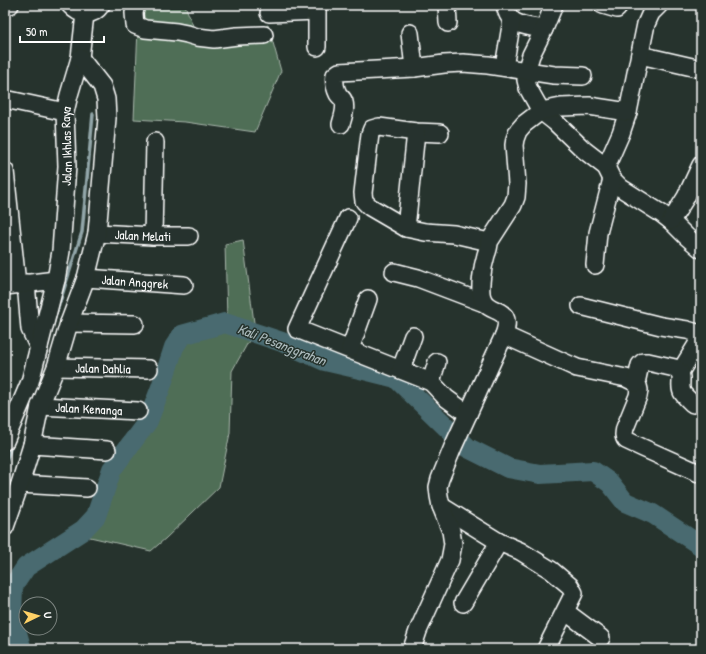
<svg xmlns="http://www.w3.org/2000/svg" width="706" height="654" font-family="'Patrick Hand',sans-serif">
  <rect width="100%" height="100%" fill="#26332d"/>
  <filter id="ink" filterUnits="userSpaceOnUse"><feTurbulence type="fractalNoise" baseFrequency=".025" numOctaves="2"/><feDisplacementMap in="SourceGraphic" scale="8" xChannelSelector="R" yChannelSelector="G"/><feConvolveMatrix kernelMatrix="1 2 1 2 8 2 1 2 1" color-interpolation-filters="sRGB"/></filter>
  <g filter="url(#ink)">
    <path fill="#506e57" stroke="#a8b6ab" d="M139,5H185L198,39L225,45L268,25L281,71L255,132L185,122L134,119Z
      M243,240L255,330L232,371L230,433L219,487L166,538L151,551L77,534L100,517L107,474L126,445L154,408L173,354L195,325L227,320L225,244Z"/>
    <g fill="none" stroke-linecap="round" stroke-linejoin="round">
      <path stroke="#92a6a9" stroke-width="3.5" d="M53,324L82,232L93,114
        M5,465L12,443"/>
      <path stroke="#496a6f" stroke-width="20" d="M22,649L21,647L12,615L13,586L26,567L83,530L96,516L112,469L148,421L161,387L174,347L182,335L225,323L282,342L325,361L364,370L396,378L468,448L508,468L540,474L593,471L610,483L625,502L653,514L701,546"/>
      <defs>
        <g id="minor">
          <path d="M70,5C79,15 92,18 101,5"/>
          <path d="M136,5L134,13L135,25L145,29L177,32L187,34L197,37L214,39L237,36L264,35"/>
          <path d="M447,5L448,23"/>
          <path d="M505,5C506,10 508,16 512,20C518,25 536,28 544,29"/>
          <path d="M554,5L544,29L531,55L526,71V80L528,88L537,104L541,111L555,122L584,150L606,167L612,179L621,188L662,214L671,221L687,237L701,249"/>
          <path d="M603,5L617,9"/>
          <path d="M5,6L10,5"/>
          <path d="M269,13L317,11"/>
          <path d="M410,33L414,68"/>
          <path d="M317,47V5"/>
          <path d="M640,55L701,69"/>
          <path d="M504,67L512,20"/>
          <path d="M5,99L65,112"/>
          <path d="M341,124C343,117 346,109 344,102C343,98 340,97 338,94C335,88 334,81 335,75L339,72L414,68L444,64L463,63L488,65L554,75L583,76"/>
          <path d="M440,133L416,132L379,127L372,129L370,134L369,142L363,193L364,201L370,207L406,228L425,232L454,234L489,242"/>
          <path d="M606,167L621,133L628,112L646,24L651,13L659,5"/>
          <path d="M5,171L17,284"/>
          <path d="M348,218L297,329L431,382L446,398L468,414"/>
          <path d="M671,221L686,197L701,165"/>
          <path d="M406,228L416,132"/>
          <path id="s1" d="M97,233L153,236H189"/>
          <path d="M153,236L155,142"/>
          <path d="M595,265L598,233L612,179"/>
          <path d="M394,272L418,278L484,303"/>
          <path id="s2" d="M86,278L184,285"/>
          <path d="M26,283L30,329L39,348"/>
          <path d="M5,286L56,280"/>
          <path d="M581,306L661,326L687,330L701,334"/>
          <path d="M69,323L135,324"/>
          <path d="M504,335L568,364L577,368L626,378L636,383L638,386L639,390L638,396L625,428C624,433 623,436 626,440L643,448L701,474"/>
          <path d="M350,349L368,299"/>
          <path id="s3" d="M56,367L149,369"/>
          <path d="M401,369L413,336"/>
          <path d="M680,372L701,338"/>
          <path d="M431,382L437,362"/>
          <path d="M636,383L640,365L643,362H648L675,368C686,375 678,383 682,392C684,396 689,400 693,404"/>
          <path id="s4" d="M40,406L138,411"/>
          <path id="s5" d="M5,441L30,382L56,280L61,251L67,166L65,112L69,95L80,58L85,14"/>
          <path d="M32,445L107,450"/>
          <path d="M20,484L87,488"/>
          <path d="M441,506L499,542L520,551L551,570L570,586L574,593L546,649"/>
          <path d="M5,527L20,484L32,445L40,406L56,367L69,323L86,278L97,233L107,118L106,99L102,86L80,58"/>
          <path d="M463,603L499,542"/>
          <path d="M566,612L601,638"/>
          <path d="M412,649L418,631L450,560L453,544L451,531L441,506L439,496L438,487L440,479L453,447L504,335C514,306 490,315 483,300C478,291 483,265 486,255C488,250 489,247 489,242L513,205L516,197L517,184L514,145L515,139L518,131L524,124L541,111L561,107L589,106L628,112"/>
        </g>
      </defs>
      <use href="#minor" stroke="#fff" stroke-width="20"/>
      <use href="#minor" stroke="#26332d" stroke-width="17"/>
    </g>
  </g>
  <g text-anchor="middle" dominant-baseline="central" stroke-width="3" stroke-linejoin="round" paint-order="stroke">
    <g font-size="13" fill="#fff" stroke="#26332d">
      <text stroke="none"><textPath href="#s5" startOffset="304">Jalan Ikhlas Raya</textPath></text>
      <text stroke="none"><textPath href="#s1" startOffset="46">Jalan Melati</textPath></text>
      <text stroke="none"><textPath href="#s2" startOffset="49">Jalan Anggrek</textPath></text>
      <text stroke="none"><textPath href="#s3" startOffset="47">Jalan Dahlia</textPath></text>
      <text stroke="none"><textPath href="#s4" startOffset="49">Jalan Kenanga</textPath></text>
    </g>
    <g font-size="14" font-style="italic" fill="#adbcbe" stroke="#26332d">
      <text transform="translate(282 344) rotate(21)">Kali Pesanggrahan</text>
    </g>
  </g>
  <rect width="706" height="654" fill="none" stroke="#26332d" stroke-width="20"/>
  <rect x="10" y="10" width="686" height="634" fill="none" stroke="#fff" stroke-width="1.5" filter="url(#ink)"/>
  <g transform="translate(38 616) rotate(85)"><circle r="19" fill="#26332d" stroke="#7d8581"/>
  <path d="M0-3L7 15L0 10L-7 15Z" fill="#ffd166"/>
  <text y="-6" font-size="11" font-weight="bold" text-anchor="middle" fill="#ffffff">U</text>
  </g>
  <path d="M20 36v6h84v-6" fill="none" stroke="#ffffff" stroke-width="2"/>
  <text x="26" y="36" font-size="12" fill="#ffffff" stroke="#26332d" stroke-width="3" paint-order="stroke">50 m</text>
</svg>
